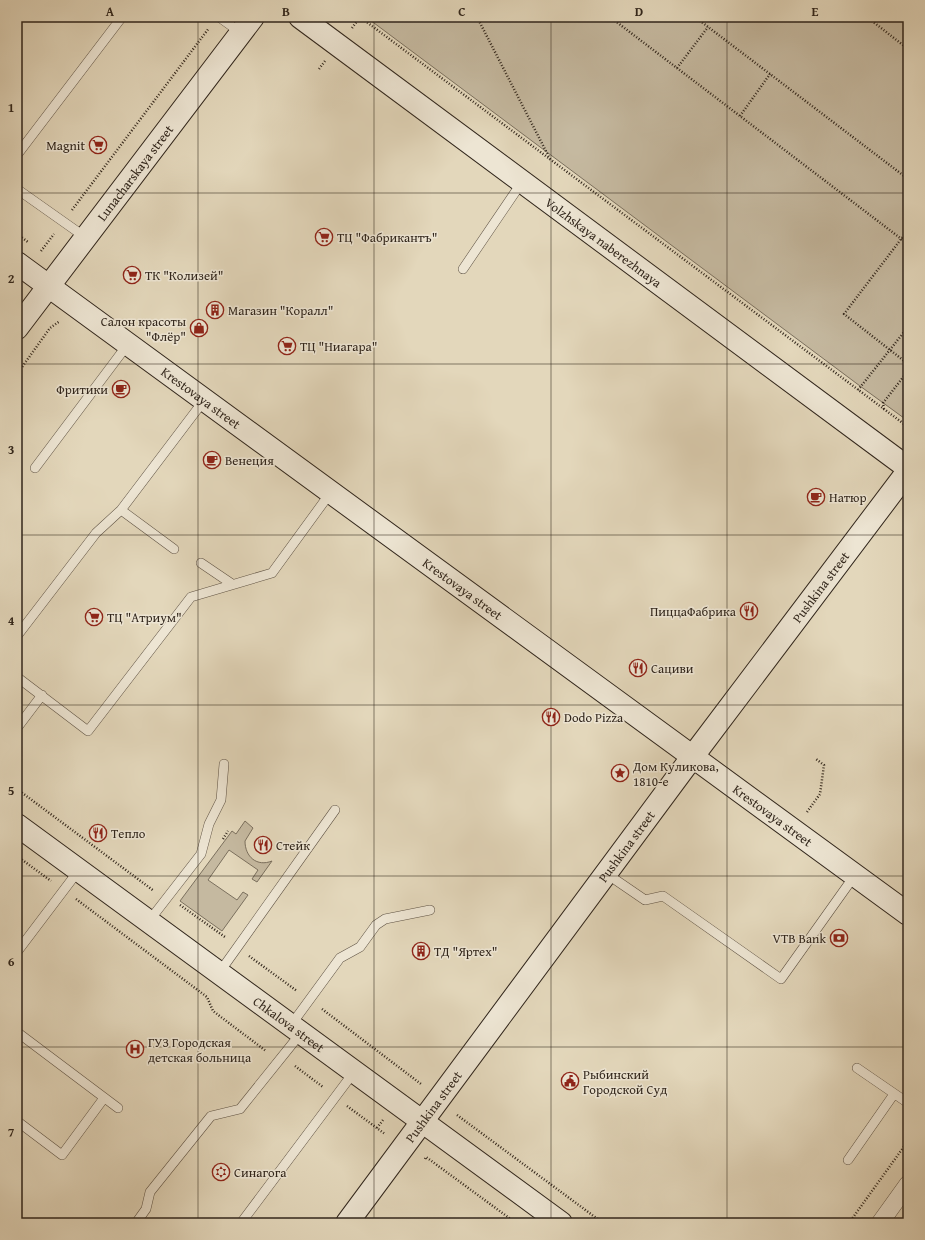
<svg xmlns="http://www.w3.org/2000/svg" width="925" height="1240" font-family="'Gentium Book Plus',serif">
  <rect width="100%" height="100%" fill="#e3d7bb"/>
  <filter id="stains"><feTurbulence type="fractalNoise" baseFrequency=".005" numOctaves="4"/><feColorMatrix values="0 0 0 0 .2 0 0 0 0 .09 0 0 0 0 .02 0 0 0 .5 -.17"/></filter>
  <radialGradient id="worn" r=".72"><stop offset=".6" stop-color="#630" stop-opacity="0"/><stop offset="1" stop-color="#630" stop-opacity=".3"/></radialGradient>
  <path fill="#c5b9a0" stroke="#7b705e" d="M366,17H908V421L860,386Z
    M245,821L253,828L245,841C245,857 257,867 272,861L257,882L252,879L258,870L229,850L208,880L237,900L243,892L248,895L222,931L180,901L232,831L236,834Z"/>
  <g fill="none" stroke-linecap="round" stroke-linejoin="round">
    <defs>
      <path id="lane" d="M219,17L240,32
        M17,155L122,17
        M17,189L85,237
        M463,269L522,182
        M35,468L128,344
        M174,549L121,510L205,399
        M201,563L232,584
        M17,636L96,533L121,510
        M17,677L88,731L191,597L272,573L331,492
        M17,728L42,695
        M607,874L645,900L663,896L781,979L855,875
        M149,921L201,854L209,824L221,800L224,764
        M17,952L79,870
        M219,973L335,810
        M291,1025L340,958L360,947L376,925L385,919L430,910
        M17,1032L118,1108
        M857,1068L908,1103
        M17,1121L62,1155L104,1098
        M848,1160L894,1094
        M136,1223L146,1209L150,1192L211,1116L240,1109L301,1033
        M241,1223L354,1072"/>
      <path id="street" d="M880,1223L908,1184"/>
      <g id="secondary">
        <path id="s1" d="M300,17L908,468"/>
        <path id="s2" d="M17,263L908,914"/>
        <path id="s3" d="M17,328L253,17"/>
        <path id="s4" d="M17,825L561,1223"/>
        <path id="s5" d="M347,1223L693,756L908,471"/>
      </g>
    </defs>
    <use href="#lane" stroke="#5e5244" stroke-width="10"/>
    <use href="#street" stroke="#5e5244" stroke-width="18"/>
    <use href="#secondary" stroke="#31261c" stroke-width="24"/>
    <path stroke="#31261c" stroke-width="2.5" stroke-dasharray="1 2" stroke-linecap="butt" d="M360,17L908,427
      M477,17L550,159
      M610,17L908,244
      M695,17L908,179
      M867,17L908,49
      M352,28L360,17
      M677,68L708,27
      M319,69L325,61
      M740,116L770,74
      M72,210L209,28
      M908,230L844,314L908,364
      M17,234L28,242
      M41,251L54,234
      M17,374L50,328L60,321
      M858,390L908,327
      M884,409L883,403L908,371
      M17,789L154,891
      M807,812L820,794L824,765L816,759
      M223,839L228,831
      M17,856L51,881
      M76,899L207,997L213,1011L266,1051
      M180,905L225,937
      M249,956L297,991
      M322,1009L421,1084
      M295,1066L323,1087
      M347,1106L385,1134
      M457,1115L603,1223
      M377,1128L383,1120
      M425,1159L426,1157L516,1223
      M849,1223L908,1141"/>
    <use href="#lane" stroke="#ede5d3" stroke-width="9"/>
    <use href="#street" stroke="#ede5d3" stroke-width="17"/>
    <use href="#secondary" stroke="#ede5d3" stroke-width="22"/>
  </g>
  <path fill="none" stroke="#31261c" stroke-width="1" stroke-opacity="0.55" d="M198,17V1223M374,17V1223M551,17V1223M727,17V1223M17,193H908M17,364H908M17,535H908M17,705H908M17,876H908M17,1047H908"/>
  <defs>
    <symbol id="supermarket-ring" viewBox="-11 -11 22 22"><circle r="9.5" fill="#ede5d3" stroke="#8f2418" stroke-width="1.5"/><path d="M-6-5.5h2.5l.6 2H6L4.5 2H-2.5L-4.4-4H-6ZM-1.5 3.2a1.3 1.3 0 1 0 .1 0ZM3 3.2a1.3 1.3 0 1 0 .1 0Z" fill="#8f2418"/></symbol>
    <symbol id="building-ring" viewBox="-11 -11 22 22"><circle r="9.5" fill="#ede5d3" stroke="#8f2418" stroke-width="1.5"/><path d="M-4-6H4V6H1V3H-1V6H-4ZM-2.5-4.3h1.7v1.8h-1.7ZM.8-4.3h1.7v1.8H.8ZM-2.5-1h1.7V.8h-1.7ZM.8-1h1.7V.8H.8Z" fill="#8f2418"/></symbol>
    <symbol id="shop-ring" viewBox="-11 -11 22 22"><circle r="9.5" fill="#ede5d3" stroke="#8f2418" stroke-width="1.5"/><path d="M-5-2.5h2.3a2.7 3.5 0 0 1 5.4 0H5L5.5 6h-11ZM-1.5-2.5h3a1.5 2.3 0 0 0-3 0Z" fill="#8f2418"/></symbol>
    <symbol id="cafe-ring" viewBox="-11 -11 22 22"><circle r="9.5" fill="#ede5d3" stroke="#8f2418" stroke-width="1.5"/><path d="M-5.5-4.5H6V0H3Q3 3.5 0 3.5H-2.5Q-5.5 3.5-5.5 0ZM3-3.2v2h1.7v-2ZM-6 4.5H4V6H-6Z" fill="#8f2418"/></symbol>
    <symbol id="restaurant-ring" viewBox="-11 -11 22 22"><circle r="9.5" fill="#ede5d3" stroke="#8f2418" stroke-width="1.5"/><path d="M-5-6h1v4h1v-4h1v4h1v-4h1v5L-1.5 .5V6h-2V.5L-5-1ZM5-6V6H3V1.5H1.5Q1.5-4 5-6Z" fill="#8f2418"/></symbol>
    <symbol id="sight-ring" viewBox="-11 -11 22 22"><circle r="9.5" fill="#ede5d3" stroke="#8f2418" stroke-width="1.5"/><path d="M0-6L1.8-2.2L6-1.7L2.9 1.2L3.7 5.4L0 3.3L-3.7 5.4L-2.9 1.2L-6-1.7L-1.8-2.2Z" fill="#8f2418"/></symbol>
    <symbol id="bank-ring" viewBox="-11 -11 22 22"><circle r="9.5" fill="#ede5d3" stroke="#8f2418" stroke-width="1.5"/><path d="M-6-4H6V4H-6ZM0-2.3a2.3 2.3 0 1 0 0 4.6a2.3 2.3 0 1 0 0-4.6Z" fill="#8f2418"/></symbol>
    <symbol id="hospital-ring" viewBox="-11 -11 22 22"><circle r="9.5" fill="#ede5d3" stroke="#8f2418" stroke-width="1.5"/><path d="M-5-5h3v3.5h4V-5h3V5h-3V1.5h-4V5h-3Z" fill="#8f2418"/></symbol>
    <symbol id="civic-ring" viewBox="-11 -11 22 22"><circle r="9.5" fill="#ede5d3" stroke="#8f2418" stroke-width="1.5"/><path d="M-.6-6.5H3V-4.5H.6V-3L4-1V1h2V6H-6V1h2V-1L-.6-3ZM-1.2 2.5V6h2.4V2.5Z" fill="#8f2418"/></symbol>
    <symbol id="synagogue-ring" viewBox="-11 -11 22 22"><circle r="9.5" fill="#ede5d3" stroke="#8f2418" stroke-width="1.5"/><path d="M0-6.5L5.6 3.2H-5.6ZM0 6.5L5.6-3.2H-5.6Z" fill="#8f2418"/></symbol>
  </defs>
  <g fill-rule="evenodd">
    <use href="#supermarket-ring" x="88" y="135" width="20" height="20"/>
    <use href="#supermarket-ring" x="314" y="227" width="20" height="20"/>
    <use href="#supermarket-ring" x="122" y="265" width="20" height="20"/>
    <use href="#building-ring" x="205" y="300" width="20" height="20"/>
    <use href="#shop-ring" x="189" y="318" width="20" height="20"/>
    <use href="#supermarket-ring" x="277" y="336" width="20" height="20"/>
    <use href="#cafe-ring" x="111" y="379" width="20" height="20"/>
    <use href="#cafe-ring" x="202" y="450" width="20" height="20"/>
    <use href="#cafe-ring" x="806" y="487" width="20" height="20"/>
    <use href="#restaurant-ring" x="739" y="601" width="20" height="20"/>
    <use href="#supermarket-ring" x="84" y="607" width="20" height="20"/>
    <use href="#restaurant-ring" x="628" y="658" width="20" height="20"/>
    <use href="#restaurant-ring" x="541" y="707" width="20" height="20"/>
    <use href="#sight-ring" x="610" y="763" width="20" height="20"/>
    <use href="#restaurant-ring" x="88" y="823" width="20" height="20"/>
    <use href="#restaurant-ring" x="253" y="835" width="20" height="20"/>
    <use href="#bank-ring" x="829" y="928" width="20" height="20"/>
    <use href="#building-ring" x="411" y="941" width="20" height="20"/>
    <use href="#hospital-ring" x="125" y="1039" width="20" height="20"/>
    <use href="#civic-ring" x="560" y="1071" width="20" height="20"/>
    <use href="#synagogue-ring" x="211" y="1162" width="20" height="20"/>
  </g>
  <g text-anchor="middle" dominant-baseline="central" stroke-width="3" stroke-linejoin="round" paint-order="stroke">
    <g font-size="13" fill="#31261c" stroke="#ede5d3" text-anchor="start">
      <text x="85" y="145" text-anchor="end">Magnit</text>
      <text x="337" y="237">ТЦ "Фабрикантъ"</text>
      <text x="145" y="275">ТК "Колизей"</text>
      <text x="228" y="310">Магазин "Коралл"</text>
      <text x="186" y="321" text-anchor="end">Салон красоты<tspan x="186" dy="15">"Флёр"</tspan></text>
      <text x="300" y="346">ТЦ "Ниагара"</text>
      <text x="108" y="389" text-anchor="end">Фритики</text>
      <text x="225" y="460">Венеция</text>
      <text x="829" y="497">Натюр</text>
      <text x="736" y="611" text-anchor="end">ПиццаФабрика</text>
      <text x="107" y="617">ТЦ "Атриум"</text>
      <text x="651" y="668">Сациви</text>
      <text x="564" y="717">Dodo Pizza</text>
      <text x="633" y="766">Дом Куликова,<tspan x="633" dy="15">1810-е</tspan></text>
      <text x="111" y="833">Тепло</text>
      <text x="276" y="845">Стейк</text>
      <text x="826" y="938" text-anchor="end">VTB Bank</text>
      <text x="434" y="951">ТД "Яртех"</text>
      <text x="148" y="1042">ГУЗ Городская<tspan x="148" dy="15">детская больница</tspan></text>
      <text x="583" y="1074">Рыбинский<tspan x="583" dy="15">Городской Суд</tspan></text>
      <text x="234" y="1172">Синагога</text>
    </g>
    <g font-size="13" fill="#31261c" stroke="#ede5d3">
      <text stroke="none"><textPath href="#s3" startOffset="195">Lunacharskaya street</textPath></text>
      <text stroke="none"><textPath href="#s1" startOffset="378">Volzhskaya naberezhnaya</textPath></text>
      <text stroke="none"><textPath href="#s2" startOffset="228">Krestovaya street</textPath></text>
      <text stroke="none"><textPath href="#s5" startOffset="793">Pushkina street</textPath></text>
      <text stroke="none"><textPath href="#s2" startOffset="552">Krestovaya street</textPath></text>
      <text stroke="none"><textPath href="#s2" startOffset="936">Krestovaya street</textPath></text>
      <text stroke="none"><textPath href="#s5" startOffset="469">Pushkina street</textPath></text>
      <text stroke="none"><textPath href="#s4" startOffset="337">Chkalova street</textPath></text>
      <text stroke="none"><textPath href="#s5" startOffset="145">Pushkina street</textPath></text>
    </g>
  </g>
  <rect width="925" height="1240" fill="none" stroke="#e3d7bb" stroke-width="44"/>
  <rect x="22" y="22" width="881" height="1196" fill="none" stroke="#31261c" stroke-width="1.5"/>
  <g font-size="13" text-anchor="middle" font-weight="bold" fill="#31261c">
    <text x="110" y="16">A</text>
    <text x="286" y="16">B</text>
    <text x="462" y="16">C</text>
    <text x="639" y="16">D</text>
    <text x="815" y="16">E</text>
    <text x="11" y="112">1</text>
    <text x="11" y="283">2</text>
    <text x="11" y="454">3</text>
    <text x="11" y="625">4</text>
    <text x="11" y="795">5</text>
    <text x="11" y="966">6</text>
    <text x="11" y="1137">7</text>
  </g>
  <rect width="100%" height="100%" filter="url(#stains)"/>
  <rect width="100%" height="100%" fill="url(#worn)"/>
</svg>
